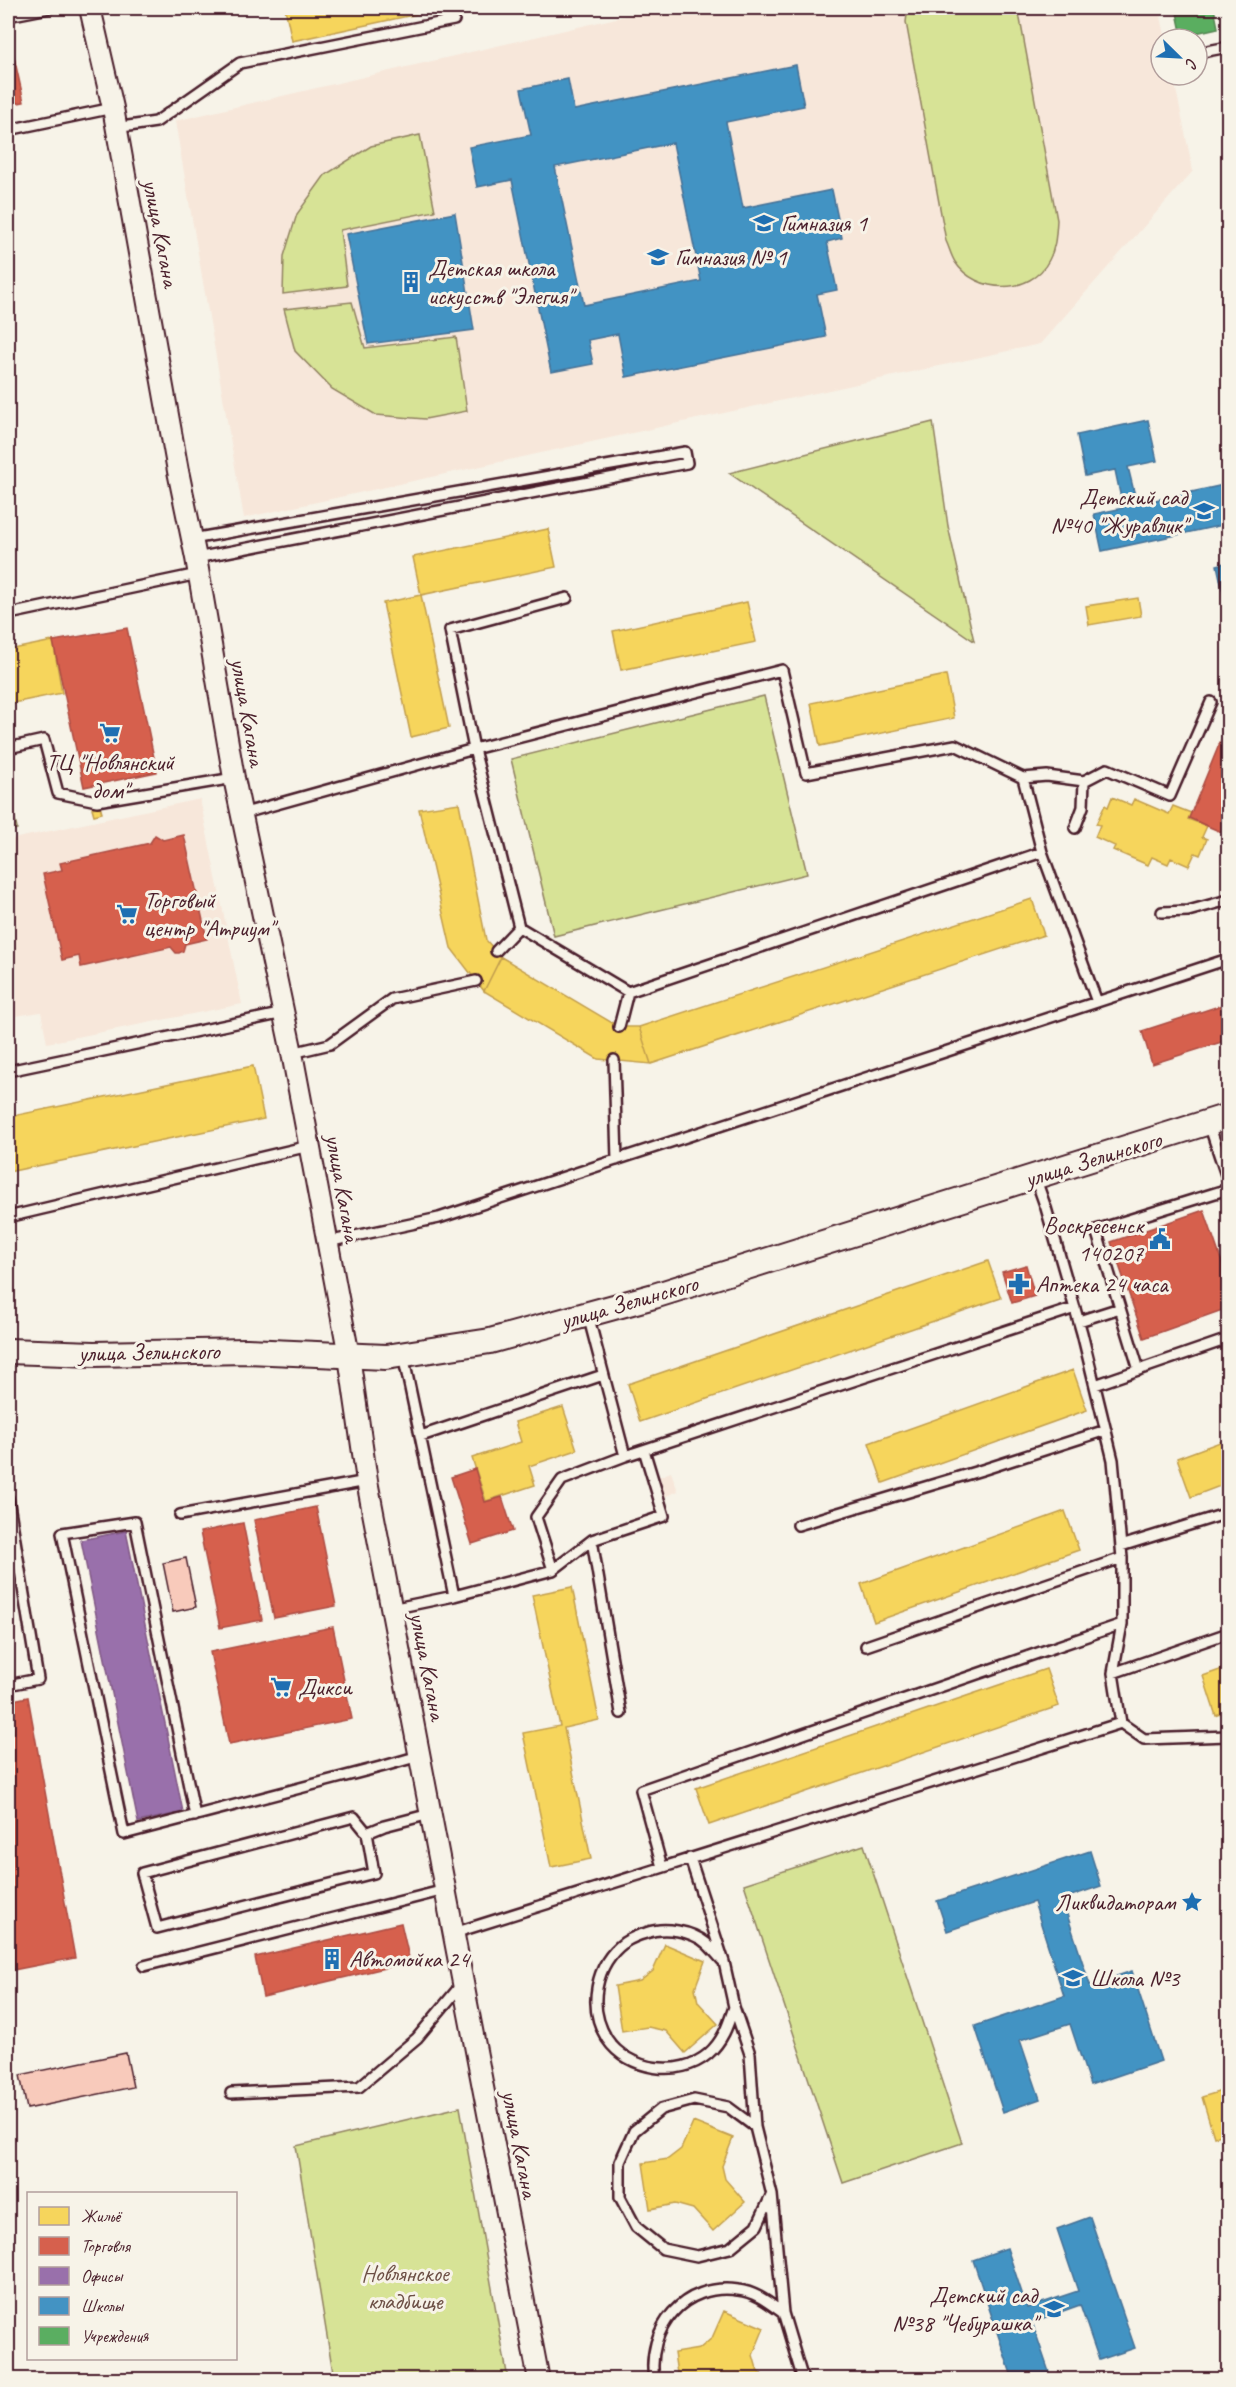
<svg xmlns="http://www.w3.org/2000/svg" width="1236" height="2387" font-family="Caveat,sans-serif">
  <rect width="100%" height="100%" fill="#f7f3e8"/>
  <filter id="ink" filterUnits="userSpaceOnUse"><feTurbulence type="fractalNoise" baseFrequency=".0167" numOctaves="2"/><feDisplacementMap in="SourceGraphic" scale="12" xChannelSelector="R" yChannelSelector="G"/><feConvolveMatrix kernelMatrix="1 2 1 2 8 2 1 2 1" color-interpolation-filters="sRGB"/></filter>
  <g filter="url(#ink)">
    <path fill="#f7e7da" d="M659,8H1159L1166,39H1161V75H1173L1193,171L1040,344L244,518L175,121Z
      M200,799L242,1004L47,1043L41,1012L15,1016L10,986H8V840Z
      M671,1472L678,1491L664,1497L656,1478Z"/>
    <path fill="#d7e396" stroke="#908160" stroke-width="1.5" d="M908,8H1018L1057,220C1056,234 1056,247 1049,260C1031,296 976,294 955,262C951,256 949,247 946,241L906,22Z
      M420,135L435,211L340,230L347,286L283,294L284,256L297,214L325,175L371,146Z
      M352,302L365,348L456,337L467,411L425,419L376,415L332,389L295,351L284,309Z
      M933,422L948,526L974,641L729,473Z
      M764,696L807,874L554,936L511,759Z
      M8,784L17,829L8,831Z
      M864,1845L962,2143L843,2183L744,1884Z
      M460,2107L508,2379H334L296,2146Z"/>
    <path fill="#f6d55c" stroke="#c29e4d" stroke-width="1.5" d="M285,8H435L436,10L292,41Z
      M548,529L556,567L421,595L413,557Z
      M421,595L449,728L411,737L383,603Z
      M1138,598L1141,616L1089,625L1086,606Z
      M747,602L756,642L621,670L613,631Z
      M53,641L62,693L8,704V650Z
      M946,675L954,718L820,746L811,703Z
      M1112,797L1131,805L1134,799L1169,814L1173,806L1191,813L1188,819L1207,826L1202,837L1207,839L1200,855L1195,853L1189,866L1171,858L1168,864L1152,857L1148,865L1113,850L1115,846L1095,837L1100,825L1096,824L1105,805L1108,807Z
      M459,803L486,940L501,957L484,991L451,948L419,809Z
      M100,806L102,813L94,815L92,808Z
      M1032,899L1044,935L651,1064L639,1027Z
      M501,957L619,1027H639L651,1064L598,1059L484,991Z
      M253,1066L264,1119L8,1172V1117Z
      M988,1261L1001,1298L640,1422L628,1384Z
      M1073,1370L1087,1410L883,1483L869,1443Z
      M563,1407L577,1450L529,1466L535,1485L486,1501L472,1458L521,1442L515,1422Z
      M1228,1439V1483L1191,1497L1177,1458Z
      M1065,1511L1079,1550L874,1622L861,1584Z
      M572,1587L599,1720L564,1728L591,1859L551,1867L523,1733L560,1726L532,1595Z
      M1228,1667V1711L1216,1716L1203,1676Z
      M1046,1669L1059,1706L709,1825L696,1788Z
      M665,1944L705,1961L695,1988L698,2002L718,2024L685,2053L666,2031L648,2027L622,2031L615,1986L640,1981L653,1971Z
      M1228,2089V2133L1214,2137L1202,2097Z
      M693,2122L733,2138L722,2166L725,2179L745,2202L713,2231L693,2209L675,2204L650,2209L643,2163L668,2159L681,2149Z
      M724,2311L764,2328L753,2355L757,2369L766,2380H678L674,2353L699,2349L712,2338Z"/>
    <path fill="#d6604d" stroke="#ac4c43" stroke-width="1.5" d="M12,48L24,102L8,105V50Z
      M127,628L157,772L84,787L53,641Z
      M1228,723V835L1189,818Z
      M155,835L163,840L184,835L207,939L185,944L183,951L179,953H176L171,947L81,967L79,956L62,960L43,874L62,870L60,863L150,843Z
      M1228,1003V1040L1152,1064L1142,1031Z
      M1204,1210L1228,1280V1308L1144,1338L1111,1242Z
      M1026,1265L1035,1296L1012,1303L1002,1272Z
      M475,1469L485,1502L502,1497L513,1531L472,1544L451,1477Z
      M316,1507L336,1606L274,1618L254,1520Z
      M243,1523L262,1620L220,1628L200,1532Z
      M333,1627L352,1719L229,1744L210,1652Z
      M28,1697L75,1958L8,1971V1701Z
      M401,1923L410,1962L263,1997L255,1957Z"/>
    <path fill="#9970ab" stroke="#815885" stroke-width="1.5" d="M126,1531L183,1812L138,1822L81,1540Z"/>
    <path fill="#4393c3" stroke="#457095" stroke-width="1.5" fill-rule="evenodd" d="M796,65L804,106L726,122L743,208L832,190L842,238L827,242L837,290L817,294L826,337L626,377L618,334L588,340L593,364L551,372L512,180L477,187L469,147L531,135L521,89L568,79L574,110ZM673,143L701,281L584,305L555,167Z
      M455,213L474,330L368,344L346,234Z
      M1148,420L1157,461L1128,467L1137,504L1228,484V524L1102,551L1094,514L1123,508L1115,470L1085,476L1077,435Z
      M1228,562V601L1225,602L1217,565Z
      M1090,1851L1101,1886L1062,1899L1090,1985L1132,1971L1161,2061L1090,2085L1070,2024L1020,2040L1040,2099L1003,2112L975,2026L1064,1996L1034,1902L947,1931L937,1901Z
      M1090,2217L1135,2348L1099,2360L1080,2305L1032,2322L1050,2375L1038,2380H1013L973,2260L1007,2248L1027,2308L1078,2291L1057,2229Z"/>
    <path fill="#5aae61" stroke="#558351" stroke-width="1.5" d="M1176,8H1214L1218,28L1182,36Z"/>
    <path fill="#f8cabb" stroke="#4a1f2b" stroke-width="1.5" d="M186,1558L196,1607L173,1612L163,1563Z
      M126,2053L133,2087L27,2109L20,2075Z"/>
    <g fill="none" stroke-linecap="round" stroke-linejoin="round">
      <defs>
        <path id="service" d="M8,16L49,8
          M1197,53L1228,47
          M115,128L156,122L240,63L454,20
          M8,130L113,108
          M192,539L685,452L687,463L196,558
          M567,598L450,630L474,749L782,670L806,773L955,745L1023,778L1047,776L1084,781L1107,769L1170,796L1211,702
          M8,610L14,613L198,574
          M8,748L44,740L58,793L97,801L234,778
          M241,814L474,749L519,927L628,992L1042,852L1023,778
          M1075,828L1083,807L1084,781
          M1042,852L1097,1002
          M1162,912L1188,911L1228,900
          M496,951L519,927
          M619,1027L628,992
          M292,1053L330,1044L392,999L476,981
          M614,1060L617,1160
          M8,1071L284,1013
          M1209,1124L1228,1181
          M1035,1177L1046,1208L1082,1333L1113,1460L1122,1558V1624L1113,1673L1121,1723L1144,1739L1228,1736
          M8,1217L309,1146
          M327,1242L439,1218L1228,959
          M588,1315L625,1456L1075,1308
          M1079,1321L1120,1308
          M403,1355L454,1596
          M1139,1370L1096,1230L1228,1189
          M1095,1385L1228,1339
          M421,1436L603,1375
          M8,1498L38,1679L8,1685
          M180,1515L367,1481
          M798,1525L982,1470L1106,1430
          M592,1540L621,1713
          M1121,1546L1228,1513
          M553,1570L536,1517L562,1480L625,1456
          M391,1609L454,1596L553,1570L592,1540L664,1516L644,1450
          M866,1646L1122,1558
          M1113,1673L1228,1633
          M195,1816L135,1522L62,1533L124,1834L384,1766L419,1756
          M367,1833L354,1817L142,1873L157,1928L374,1873L367,1833L384,1826L430,1814
          M690,1858L724,1962L734,2007L750,2054L755,2127L772,2195L783,2313L803,2380
          M662,1867L641,1790L1122,1624
          M454,1933L1121,1723
          M722,1960C717,1955 712,1948 706,1943C692,1931 664,1926 646,1933C639,1935 631,1938 625,1942C595,1964 587,2007 607,2039C628,2071 680,2078 708,2054C723,2041 728,2025 734,2007
          M144,1966L445,1890
          M231,2093L359,2087L417,2038L462,1984
          M755,2127L728,2107L694,2100L661,2109L634,2131L620,2162V2197L636,2227L663,2249L697,2256L730,2248L757,2226L771,2196
          M654,2380C646,2328 684,2282 738,2290C756,2292 769,2303 783,2313"/>
        <path id="minor" d="M90,8L113,108L178,471L196,558L234,778L292,1053L349,1356L367,1481L539,2380"/>
        <path id="tertiary" d="M8,1351L94,1354L247,1351L386,1357L490,1341L654,1296L1228,1116"/>
      </defs>
      <use href="#service" stroke="#4a1f2b" stroke-width="14"/>
      <use href="#minor" stroke="#4a1f2b" stroke-width="24"/>
      <use href="#tertiary" stroke="#4a1f2b" stroke-width="28"/>
      <use href="#service" stroke="#f7f3e8" stroke-width="9"/>
      <use href="#minor" stroke="#f7f3e8" stroke-width="20"/>
      <use href="#tertiary" stroke="#f7f3e8" stroke-width="24"/>
    </g>
  </g>
  <defs>
    <symbol id="school-bare" viewBox="-9 -9 18 18"><path d="M0-5L7-2L0 1L-7-2ZM-4 1L0 2.5L4 1V4Q0 6-4 4Z" fill="#1f6fb2" stroke="#f7f3e8" stroke-width="2.5" paint-order="stroke"/></symbol>
    <symbol id="building-bare" viewBox="-9 -9 18 18"><path d="M-4-6H4V6H1V3H-1V6H-4ZM-2.5-4.3h1.7v1.8h-1.7ZM.8-4.3h1.7v1.8H.8ZM-2.5-1h1.7V.8h-1.7ZM.8-1h1.7V.8H.8Z" fill="#1f6fb2" stroke="#f7f3e8" stroke-width="2.5" paint-order="stroke"/></symbol>
    <symbol id="supermarket-bare" viewBox="-9 -9 18 18"><path d="M-6-5.5h2.5l.6 2H6L4.5 2H-2.5L-4.4-4H-6ZM-1.5 3.2a1.3 1.3 0 1 0 .1 0ZM3 3.2a1.3 1.3 0 1 0 .1 0Z" fill="#1f6fb2" stroke="#f7f3e8" stroke-width="2.5" paint-order="stroke"/></symbol>
    <symbol id="civic-bare" viewBox="-9 -9 18 18"><path d="M-.6-6.5H3V-4.5H.6V-3L4-1V1h2V6H-6V1h2V-1L-.6-3ZM-1.2 2.5V6h2.4V2.5Z" fill="#1f6fb2" stroke="#f7f3e8" stroke-width="2.5" paint-order="stroke"/></symbol>
    <symbol id="pharmacy-bare" viewBox="-9 -9 18 18"><path d="M-2-6h4v4h4v4h-4v4h-4v-4h-4v-4h4Z" fill="#1f6fb2" stroke="#f7f3e8" stroke-width="2.5" paint-order="stroke"/></symbol>
    <symbol id="sight-bare" viewBox="-9 -9 18 18"><path d="M0-6L1.8-2.2L6-1.7L2.9 1.2L3.7 5.4L0 3.3L-3.7 5.4L-2.9 1.2L-6-1.7L-1.8-2.2Z" fill="#1f6fb2" stroke="#f7f3e8" stroke-width="2.5" paint-order="stroke"/></symbol>
  </defs>
  <g fill-rule="evenodd">
    <use href="#school-bare" x="749" y="208" width="30" height="30"/>
    <use href="#school-bare" x="643" y="242" width="30" height="30"/>
    <use href="#building-bare" x="396" y="267" width="30" height="30"/>
    <use href="#school-bare" x="1189" y="496" width="30" height="30"/>
    <use href="#supermarket-bare" x="95" y="718" width="30" height="30"/>
    <use href="#supermarket-bare" x="112" y="899" width="30" height="30"/>
    <use href="#civic-bare" x="1145" y="1224" width="30" height="30"/>
    <use href="#pharmacy-bare" x="1004" y="1269" width="30" height="30"/>
    <use href="#supermarket-bare" x="266" y="1672" width="30" height="30"/>
    <use href="#sight-bare" x="1177" y="1887" width="30" height="30"/>
    <use href="#building-bare" x="317" y="1944" width="30" height="30"/>
    <use href="#school-bare" x="1058" y="1963" width="30" height="30"/>
    <use href="#school-bare" x="1039" y="2294" width="30" height="30"/>
  </g>
  <g text-anchor="middle" dominant-baseline="central" stroke-width="6" stroke-linejoin="round" paint-order="stroke">
    <g font-size="24" fill="#4a1f2b" stroke="#f7f3e8" text-anchor="start">
      <text x="781" y="223">Гимназия 1</text>
      <text x="675" y="257">Гимназия № 1</text>
      <text x="428" y="268">Детская школа<tspan x="428" dy="28">искусств "Элегия"</tspan></text>
      <text x="1187" y="497" text-anchor="end">Детский сад<tspan x="1187" dy="28">№40 "Журавлик"</tspan></text>
      <text x="110" y="762" text-anchor="middle">ТЦ "Новлянский<tspan x="110" dy="28">дом"</tspan></text>
      <text x="144" y="900">Торговый<tspan x="144" dy="28">центр "Атриум"</tspan></text>
      <text x="1143" y="1225" text-anchor="end">Воскресенск<tspan x="1143" dy="28">140207</tspan></text>
      <text x="1036" y="1284">Аптека 24 часа</text>
      <text x="298" y="1687">Дикси</text>
      <text x="1175" y="1902" text-anchor="end">Ликвидаторам</text>
      <text x="349" y="1959">Автомойка 24</text>
      <text x="1090" y="1978">Школа №3</text>
      <text x="1037" y="2295" text-anchor="end">Детский сад<tspan x="1037" dy="28">№38 "Чебурашка"</tspan></text>
    </g>
    <g font-size="24" fill="#4a1f2b" stroke="#f7f3e8">
      <text transform="translate(161 233) rotate(79)">улица Кагана</text>
      <text transform="translate(248 712) rotate(80)">улица Кагана</text>
      <text transform="translate(1093 1159) rotate(-17)">улица Зелинского</text>
      <text transform="translate(343 1188) rotate(80)">улица Кагана</text>
      <text transform="translate(629 1302) rotate(-16)">улица Зелинского</text>
      <text transform="translate(149 1352) rotate(-1)">улица Зелинского</text>
      <text transform="translate(428 1666) rotate(79)">улица Кагана</text>
      <text transform="translate(520 2144) rotate(79)">улица Кагана</text>
    </g>
    <g font-size="24" fill="#6d5046" stroke="#f7f3e8">
      <text x="405" y="2273">Новлянское<tspan x="405" dy="28">кладбище</tspan></text>
    </g>
  </g>
  <rect width="1236" height="2387" fill="none" stroke="#f7f3e8" stroke-width="30"/>
  <rect x="15" y="15" width="1206" height="2357" fill="none" stroke="#4a1f2b" stroke-width="2" filter="url(#ink)"/>
  <rect x="27" y="2192" width="210" height="168" fill="#f7f3e8" stroke="#b29e9c" stroke-width="1.5"/>
  <rect x="39" y="2207" width="30" height="18" fill="#f6d55c" stroke="#b29e9c" stroke-width="1.5"/>
  <text x="81" y="2222" font-size="18" fill="#4a1f2b">Жильё</text>
  <rect x="39" y="2237" width="30" height="18" fill="#d6604d" stroke="#b29e9c" stroke-width="1.5"/>
  <text x="81" y="2252" font-size="18" fill="#4a1f2b">Торговля</text>
  <rect x="39" y="2267" width="30" height="18" fill="#9970ab" stroke="#b29e9c" stroke-width="1.5"/>
  <text x="81" y="2282" font-size="18" fill="#4a1f2b">Офисы</text>
  <rect x="39" y="2297" width="30" height="18" fill="#4393c3" stroke="#b29e9c" stroke-width="1.5"/>
  <text x="81" y="2312" font-size="18" fill="#4a1f2b">Школы</text>
  <rect x="39" y="2327" width="30" height="18" fill="#5aae61" stroke="#b29e9c" stroke-width="1.5"/>
  <text x="81" y="2342" font-size="18" fill="#4a1f2b">Учреждения</text>
  <g transform="translate(1179 57) rotate(114)"><circle r="28" fill="#f7f3e8" stroke="#b29e9c" stroke-width="1.5"/>
  <path d="M0-4.5L10 22L0 15L-10 22Z" fill="#1f6fb2"/>
  <text y="-9" font-size="16" font-weight="bold" text-anchor="middle" fill="#4a1f2b">С</text>
  </g>
</svg>
